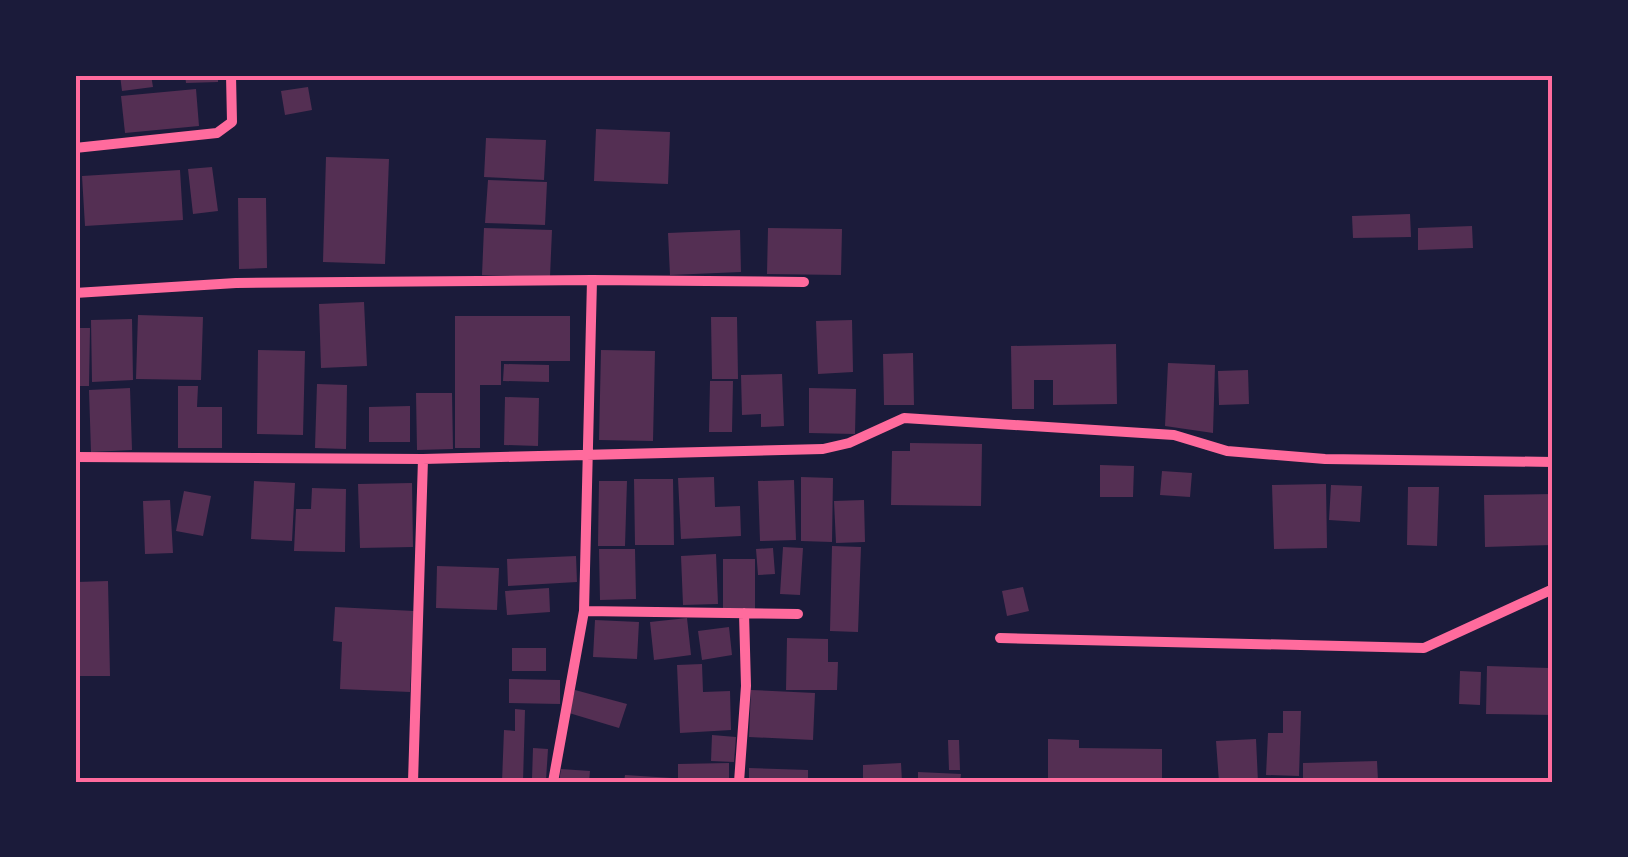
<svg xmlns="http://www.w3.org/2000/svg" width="1628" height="857" font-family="Montserrat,sans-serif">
  <rect width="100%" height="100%" fill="#1b1b3a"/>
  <path fill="#542f53" d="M120,75H151L153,87L122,91Z
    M185,75H218V82L186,83Z
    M308,87L312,110L285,115L281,91Z
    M196,89L199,126L125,133L121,96Z
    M596,129L670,132L668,184L594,181Z
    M486,138L546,140L544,180L484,177Z
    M326,157L389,159L385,264L323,262Z
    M212,167L218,211L193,214L188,169Z
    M180,170L183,220L85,226L82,176Z
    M488,180L547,182L545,225L485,223Z
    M238,198H266L267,268L239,269Z
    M1410,214L1411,237L1353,238L1352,216Z
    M1472,226L1473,248L1418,250V228Z
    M484,228L552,230L550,277L482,275Z
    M768,228L842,229L841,275L767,274Z
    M740,230L741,272L670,275L668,233Z
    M364,302L367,366L321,368L319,304Z
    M138,315L203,317L201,380L136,379Z
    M455,316H570V361H501V385H480V448H455Z
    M711,317H737L738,379H712Z
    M132,319L133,380L92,382L91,320Z
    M852,320L853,372L818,374L816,321Z
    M75,328H90L89,386H75Z
    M1116,344L1117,404L1053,405V380H1034V409H1012L1011,346Z
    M258,350L305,351L303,435L257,434Z
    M601,350L655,351L653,441L599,440Z
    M913,353L914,405H884L883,354Z
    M1168,363L1215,365L1213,433L1165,426Z
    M504,364L549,365V382L503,381Z
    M1248,370L1249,404L1219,405L1218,371Z
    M782,374L784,426L761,427V414L742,415L741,375Z
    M710,381H733L732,432H709Z
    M317,384L347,385L346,449L315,448Z
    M178,386H198L197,407H222V448H178Z
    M130,388L132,450L91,452L89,390Z
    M809,388L856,389L855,434L809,433Z
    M416,393H452L453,449L417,450Z
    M505,397L539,398L538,446L504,445Z
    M410,406V442H369V407Z
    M910,443L982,444L981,506L891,505L892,451H910Z
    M1100,465L1134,466L1133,497H1100Z
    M1162,471L1192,473L1190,497L1160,495Z
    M714,477L715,507L740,506L741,536L681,539L678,478Z
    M801,477L833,478L832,542L801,541Z
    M634,479H673L674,545H635Z
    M794,480L796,540L760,541L758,481Z
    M254,481L295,483L292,541L251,539Z
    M599,481H627L625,546H598Z
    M412,483L413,547L360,548L358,484Z
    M1326,484L1327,548L1274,549L1272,485Z
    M1331,485L1362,486L1360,522L1329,520Z
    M1408,487H1439L1437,546L1407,545Z
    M312,488L346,489L345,552L294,551L296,509H311Z
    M184,491L211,496L203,536L176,531Z
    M1553,494V545L1485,547L1484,495Z
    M170,500L173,553L145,554L143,501Z
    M864,500L865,542L836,543L834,501Z
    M832,546L861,547L858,632L830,631Z
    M783,547L803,548L800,595L780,594Z
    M773,548L775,574L758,575L756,549Z
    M599,549H635L636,599L600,600Z
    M716,554L718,604L683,605L681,556Z
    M576,556L577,582L508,586L507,559Z
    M723,559H755V609L723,610Z
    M437,566L499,568L497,610L436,608Z
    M108,581L110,676H80L77,582Z
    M1023,587L1029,611L1007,616L1002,591Z
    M549,588L550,612L507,615L505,591Z
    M335,607L414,611L410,692L340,689L342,642L333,641Z
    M687,618L691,655L654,660L650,622Z
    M595,620L639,622L637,659L593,657Z
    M729,627L732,655L702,660L698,631Z
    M787,638L828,639V662H838L837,690H786Z
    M512,648H546V671H512Z
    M702,664L703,692L730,691L731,730L680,733L677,665Z
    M1487,666L1549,668L1553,715L1486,714Z
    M1460,671L1481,672L1480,705L1459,704Z
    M509,679L560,680V704L509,703Z
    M575,690L627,704L619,728L569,713Z
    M751,690L815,693L813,740L749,737Z
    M515,709L525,710L523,782H502L504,730L515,731Z
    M1283,711H1301L1299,776L1266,775L1268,733H1283Z
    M712,735L736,737L734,762L711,761Z
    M1048,739L1079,740V748L1162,749V780L1048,782Z
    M1256,739L1258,782H1219L1216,741Z
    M948,740H959L960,770H949Z
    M533,748L548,749L546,780L532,779Z
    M1377,761L1378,780L1303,782V763Z
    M729,763V782H678V764Z
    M901,763L902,782H863V765Z
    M749,768L808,770V782H749Z
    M561,769L590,771L589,782H559Z
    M918,772L961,774L960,782H918Z
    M625,775L672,778L671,782H624Z"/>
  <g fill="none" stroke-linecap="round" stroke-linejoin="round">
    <path stroke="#ff6b9d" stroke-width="10" d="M75,148L217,133L232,122L231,75
      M592,280L804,282
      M75,293L236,283L592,280L584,611L553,782
      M75,457L423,459L823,449L849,443L904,418L1174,435L1227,451L1325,459L1553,462
      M584,611L798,614
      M1000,638L1424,648L1553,589
      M413,782L423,459
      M739,782L746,686L744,613"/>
  </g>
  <rect width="1628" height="857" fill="none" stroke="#1b1b3a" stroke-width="155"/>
  <rect x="78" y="78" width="1472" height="702" fill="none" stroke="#ff6b9d" stroke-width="4"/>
</svg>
